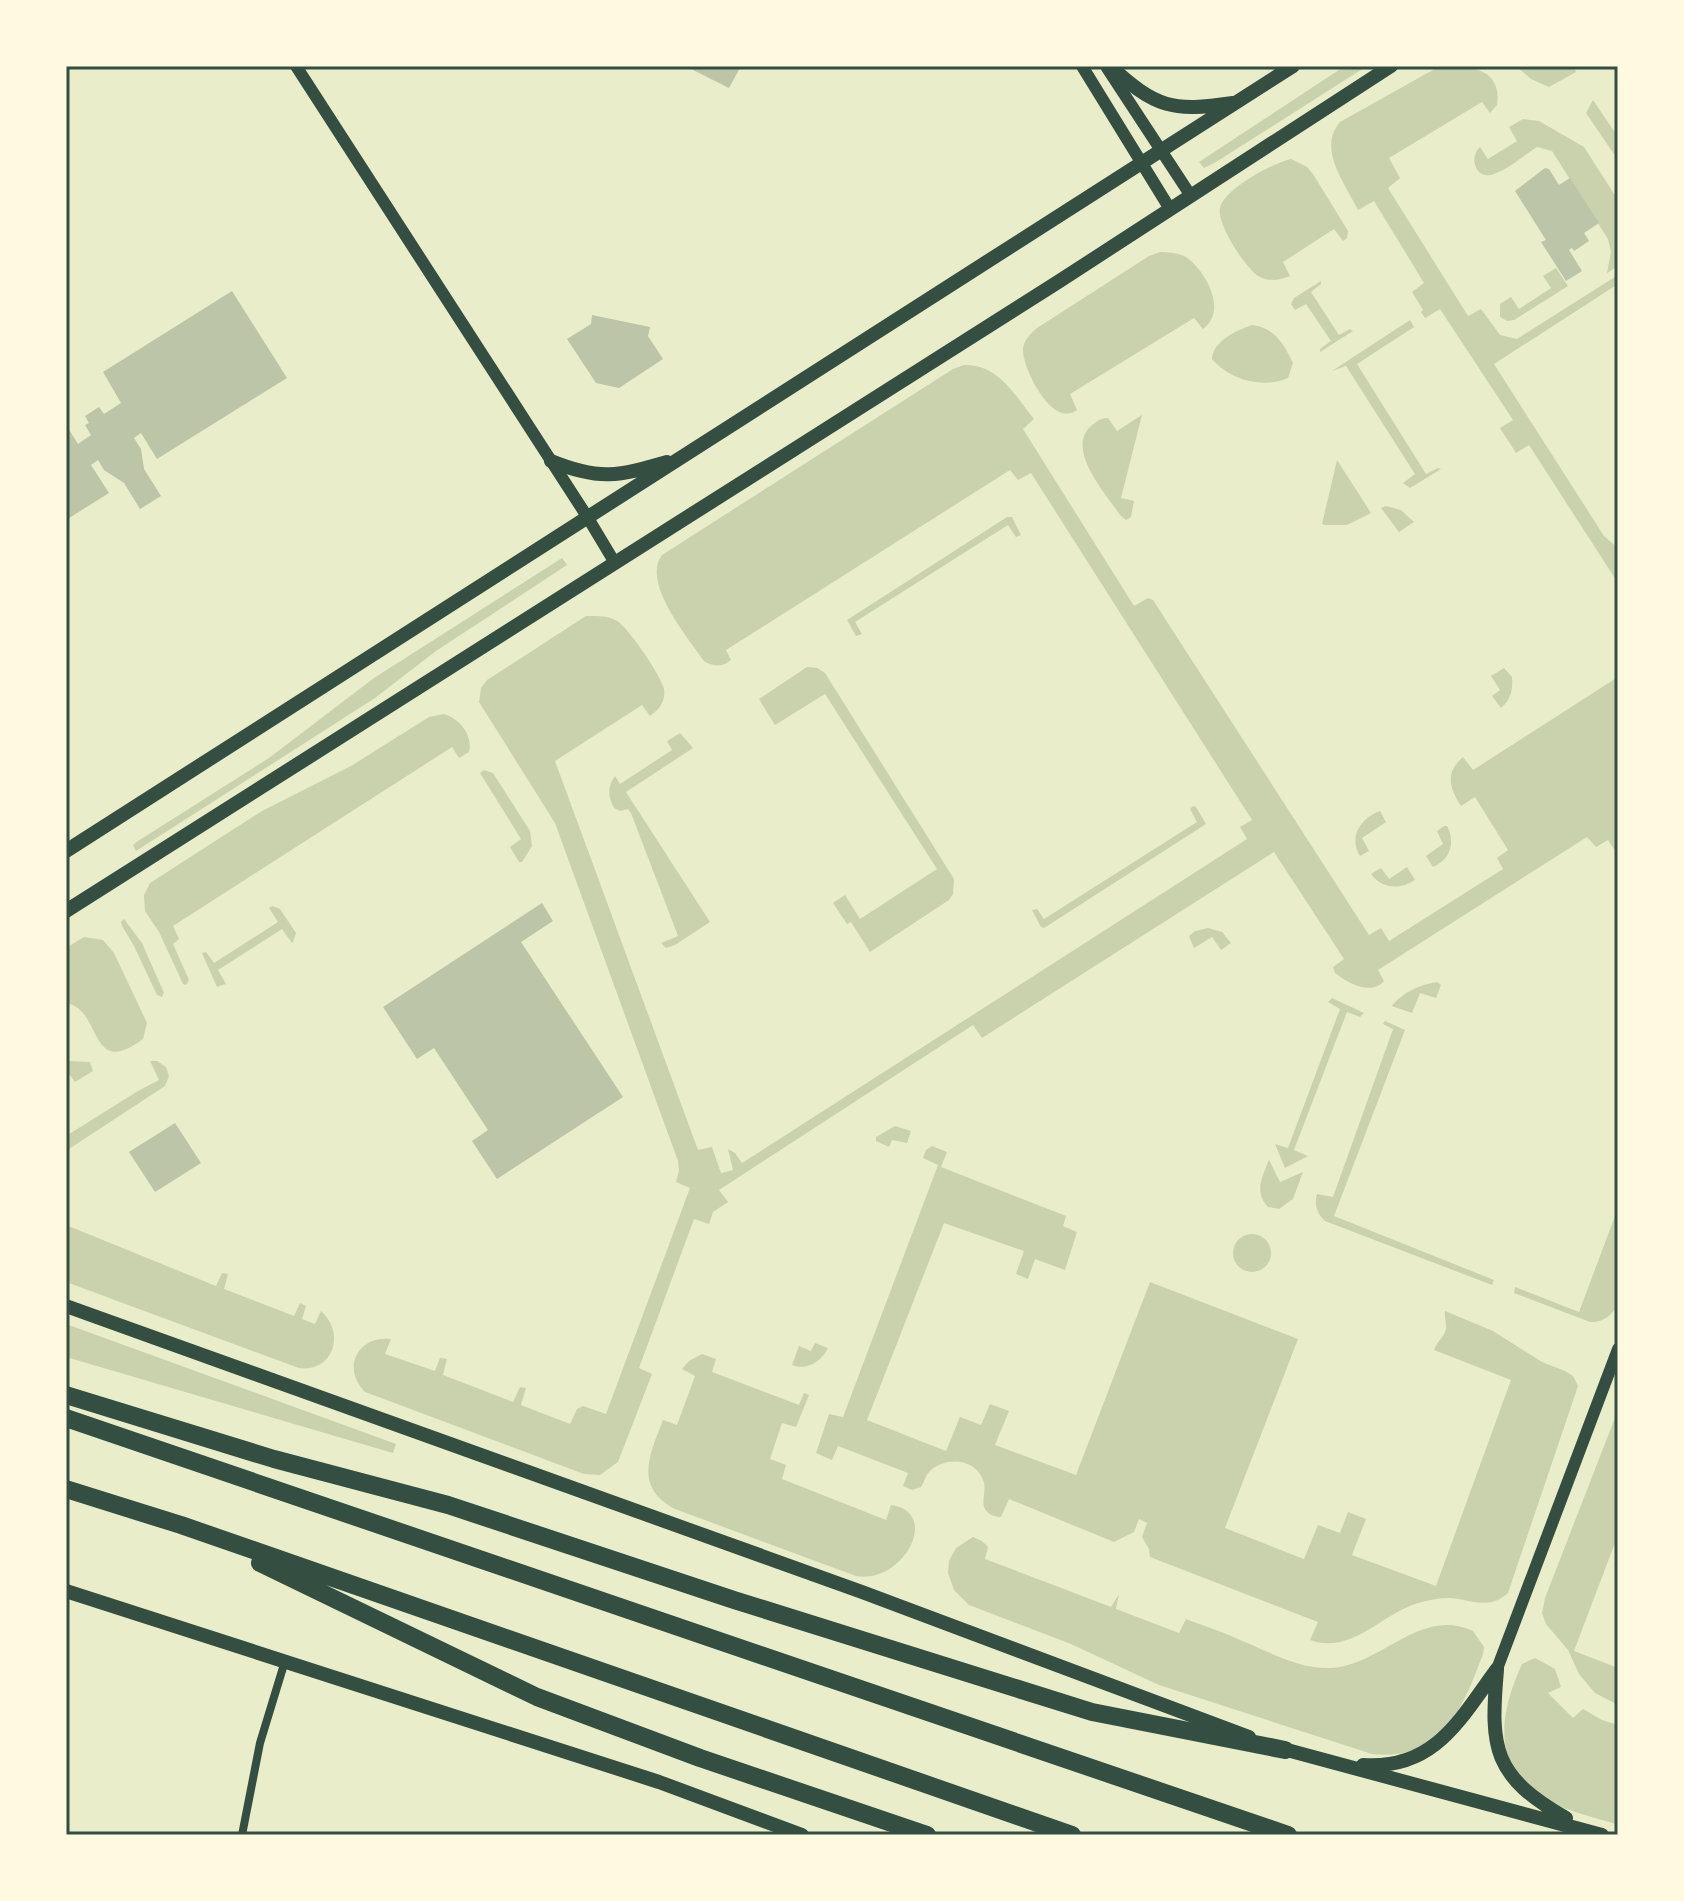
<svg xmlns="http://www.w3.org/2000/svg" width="1684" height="1901" font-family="'Asap Condensed',sans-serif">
  <rect width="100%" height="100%" fill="#e9edc9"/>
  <path fill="#cad2ad" d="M1345,66H1367L1216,162L1204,168L1199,162Z
    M1440,66C1466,66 1503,66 1497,105L1490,113L1482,102L1389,158L1400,178L1388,188L1468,316L1481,309L1500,335L1517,339L1618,275V284L1494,364L1604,536L1618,548V583L1529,445L1516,453L1500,428L1513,420L1440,309L1425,318L1421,312L1423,310L1412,292L1424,283L1374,201L1358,210C1345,183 1317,149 1340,122Z
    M1516,66H1574L1576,72L1549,87L1531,79Z
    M1593,100L1618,137V160L1586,113Z
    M1523,119L1539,121L1584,147L1618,200V266L1607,273L1611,252L1608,239L1552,151L1537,147C1524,155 1509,169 1494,174C1476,181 1468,157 1480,147L1488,159L1517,141L1509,127Z
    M1291,159L1307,167L1313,174L1348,231L1347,238L1343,241L1334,229L1283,262L1290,276C1280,280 1270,282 1260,277C1246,270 1216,223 1220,208C1224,189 1273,163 1291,159Z
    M1160,252C1169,252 1178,253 1186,257C1206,271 1228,311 1203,329L1194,318L1070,394L1077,410C1052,429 1022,367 1023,349C1024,340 1030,334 1037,328L1149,256Z
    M1556,268L1568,286L1514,320L1507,321L1500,317V304L1511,297L1519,309L1551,288L1543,276Z
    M1321,281V284L1311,292L1339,335L1350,329L1353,331L1320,352V349L1331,341L1306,304L1295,310L1291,304L1294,298Z
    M1410,320L1414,327L1357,364L1426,474L1438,468L1441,469L1410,488L1403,483L1415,474L1346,366L1332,371Z
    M1252,325C1275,328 1284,344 1293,363L1288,378C1263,389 1230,380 1212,359C1213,341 1237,330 1252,325Z
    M964,365C998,364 1014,394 1034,419L1023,429L1134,606L1148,598L1153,600L1369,935L1381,928L1389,941L1503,869L1497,858L1508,850L1475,797L1461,806C1449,788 1445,772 1463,757L1473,770L1618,677V855L1608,840L1596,847L1587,837L1378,970L1384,981C1371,996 1348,983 1335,973L1333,967L1344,959L1274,852L982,1038L973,1025L719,1190L728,1202L713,1212L709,1224L694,1219L639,1368L652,1374L618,1462L600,1475L584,1474L365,1392C341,1368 358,1335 391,1339L385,1354L435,1371L440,1358L447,1359L443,1375L513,1402L520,1387L526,1388L521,1405L570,1424L577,1409L583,1406L606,1414L690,1188L676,1182L679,1171L678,1161L555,823L479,702L481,688L487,680L586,616C597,616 607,615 617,621C628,627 662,677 664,689C666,701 659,710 650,716L642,705L555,761L698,1150L712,1147L721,1173L733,1170L728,1149L735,1153L742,1163L1247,839L1240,827L1252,820L1031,473L1018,480L1010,470L726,650L731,660C724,667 713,667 704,661C688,638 641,582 662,555L953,369Z
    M1142,415L1121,498L1134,501L1131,517L1126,520L1120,515C1106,494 1065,449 1091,426C1097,421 1101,418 1108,418L1117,431Z
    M1337,460L1371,513L1347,525H1325L1322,524Z
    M1386,506L1401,510L1414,522L1399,532L1381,508Z
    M1007,517H1012L1021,535L1016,537L1008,525L855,622L862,634L856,636L847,620Z
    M562,558L567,565L436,651L375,698L136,851L133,845L138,841L269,758L374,678Z
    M807,667L817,668L825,673L954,879L953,894L949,900L870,952L851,922L847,924L833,903L845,895L860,919L937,869L825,694L775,725L759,699Z
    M1504,668L1512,677C1513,690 1511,700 1501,708L1492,696L1500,690L1491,676Z
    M444,714C460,719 473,735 469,752L459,758L452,747L173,926L179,939L173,944L189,980L186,985L183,984L159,932L145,911L144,895L150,883L262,811L351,766L429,717Z
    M680,733L693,748L626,792L710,922L675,945L666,948L661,943L678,936L631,813L628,809L620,811L614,808C608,797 607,787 615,776L620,784L672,750L667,741Z
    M484,770L493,773L530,831L532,846L522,862H519L510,847L521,839L480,773Z
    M1193,806L1196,807L1206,824L1044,928L1041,927L1032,910L1037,909L1044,919L1197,822L1190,809Z
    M1380,811L1386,822L1362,838L1369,851L1360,856C1348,837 1361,818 1380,811Z
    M1444,826H1447C1456,842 1450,860 1433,867L1426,856L1443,844L1437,831Z
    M1407,867L1415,880C1400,890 1382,889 1371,874L1381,868L1389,879Z
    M272,906L280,909L296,933L293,942L292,943L282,929L218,970L226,984L217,987L202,953L206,952L214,963L278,922L269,908Z
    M124,919L142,943L164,993L162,997L157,995L134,946L122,926L121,922Z
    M1208,928L1222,932L1231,943L1221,950L1212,937L1194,948L1189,936L1195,931Z
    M84,937L103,940L114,953L147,1023L143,1039C88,1080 103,1009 66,1003V948Z
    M1437,982L1441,985L1436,998L1420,993L1412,1013L1392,1006C1403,992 1419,985 1437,982Z
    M1332,998L1364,1013L1360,1017L1347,1012L1294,1150L1308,1156L1285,1168L1275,1144L1288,1148L1340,1009L1328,1002Z
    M1385,1021L1405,1030L1334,1216L1494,1280L1492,1285L1325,1221C1317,1214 1314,1204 1317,1194L1333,1197L1393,1029L1383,1024Z
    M69,1061L90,1062L93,1071L75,1082L67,1071Z
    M150,1061H157L166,1067L169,1076L165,1086L66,1151V1136L138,1091L159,1080Z
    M895,1126L911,1131L907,1143L892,1140L889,1147L876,1141V1137Z
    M932,1146L947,1152L941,1167L1066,1216L1063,1226L1077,1232L1065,1270L1035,1259L1028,1279L1016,1274L1024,1251L944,1223L867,1420L946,1451L960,1417L981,1425L990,1404L1009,1411L995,1445L1076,1475L1150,1282L1298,1339L1225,1528L1304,1559L1318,1525L1340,1533L1348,1512L1366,1519L1352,1555L1436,1586L1511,1380L1434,1350C1437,1341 1444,1338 1446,1329C1447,1324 1444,1317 1445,1311L1493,1331L1542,1362L1565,1371L1573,1376L1578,1386L1508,1593C1488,1611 1471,1599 1449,1598C1439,1598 1428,1600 1418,1603C1381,1614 1352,1655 1310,1640L1318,1622L1150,1557L1149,1549L1142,1537L1147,1523L1139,1519L1134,1532L1114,1542L1009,1499L1001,1517C996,1517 988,1515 985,1509C981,1502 986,1491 984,1483C978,1459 948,1456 931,1470C925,1475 925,1481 921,1487L912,1490L903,1486L908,1473L838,1446L832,1460L816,1453L829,1414L843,1417L938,1165L923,1158L926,1150Z
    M1269,1160L1280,1182L1303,1172L1293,1199L1279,1209L1268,1207C1254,1192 1262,1177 1269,1160Z
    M1618,1208V1304C1613,1315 1602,1323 1590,1322L1514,1293L1515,1287L1579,1312Z
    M66,1225L216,1286L222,1273L228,1274L224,1289L294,1316L300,1303L306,1306L302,1319L315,1324L321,1311C346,1333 333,1373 299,1368L66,1282Z
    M1233 1253a19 19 0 1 1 38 0a19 19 0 1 1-38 0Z
    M66,1324L396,1444L393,1453L66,1357Z
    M815,1343L828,1348C822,1361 807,1371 792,1365L799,1346L811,1351Z
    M702,1354L716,1359L712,1372L799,1405L804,1393L809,1395L796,1427L782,1423L770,1459L786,1465L782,1479L886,1520L891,1505C942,1512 903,1585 856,1576L675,1509C633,1487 650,1454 663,1420L677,1425L695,1376L682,1369L689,1361Z
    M1618,1410V1535L1574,1651L1618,1668V1705L1595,1693L1579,1674L1568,1650L1546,1624L1542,1613L1545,1598Z
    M973,1537L982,1541L988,1547L985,1559L1111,1607L1119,1594L1116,1609L1179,1633L1186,1619L1188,1620C1205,1626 1223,1632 1240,1640C1268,1651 1298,1669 1329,1668C1380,1667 1420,1606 1473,1631L1484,1647L1483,1654C1462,1710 1442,1761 1372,1754L1159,1685L1071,1644L969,1605L954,1590L948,1573L949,1561L956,1548Z
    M1535,1658L1555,1669L1561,1687L1548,1693L1573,1718L1583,1709L1602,1720L1618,1725V1825C1595,1817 1568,1812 1547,1800C1490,1767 1499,1715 1522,1664Z"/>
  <path fill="#bcc5a7" d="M690,66H741L729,88L689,68Z
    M1545,168L1549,169L1559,185L1570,178L1599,223L1584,233L1589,241L1574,251L1572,248L1569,250L1582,271L1566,281L1541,242L1546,240L1515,191Z
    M232,291L287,378L157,459L141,433L134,438L141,449L144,469L161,496L140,509L124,483L104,470L98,460L91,465L109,493L66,520V425L78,444L91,435L85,425L89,423L85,416L99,407L104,414L121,403L103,372Z
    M592,315L650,327L648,336L663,359L619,388L596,383L567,339L591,324Z
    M542,903L553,921L521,942L623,1097L497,1179L472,1141L488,1130L434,1048L417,1059L383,1007Z
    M175,1123L201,1163L155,1192L129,1152Z"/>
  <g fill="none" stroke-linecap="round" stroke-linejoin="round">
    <path stroke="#344e41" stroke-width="8" d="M242,1835L260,1743L285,1661"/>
    <path stroke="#344e41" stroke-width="12" d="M296,66L588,518L615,563
      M1082,66L1170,209
      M1107,68L1191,196
      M1497,1669L1618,1349"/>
    <path stroke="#344e41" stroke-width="14" d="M1110,66C1156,108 1172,112 1233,103
      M551,461C600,481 618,476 667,462
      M66,851L1293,66
      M66,911L1058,282L1391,66
      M66,1306L862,1592L1249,1737
      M66,1591L659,1782L802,1835
      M1497,1670C1490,1749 1493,1776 1566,1818
      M1276,1747L1602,1835
      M1363,1765C1435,1770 1460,1719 1497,1669"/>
    <path stroke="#344e41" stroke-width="18" d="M66,1395L274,1459L448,1505L734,1600L1092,1712L1285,1750
      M66,1418L1288,1835
      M66,1489L181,1525L1072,1835
      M260,1563L537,1697L700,1758L927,1835"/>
  </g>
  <rect width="1684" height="1901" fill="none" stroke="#fefae0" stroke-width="136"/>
  <rect x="68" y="68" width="1548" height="1765" fill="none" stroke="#344e41" stroke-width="3"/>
</svg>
